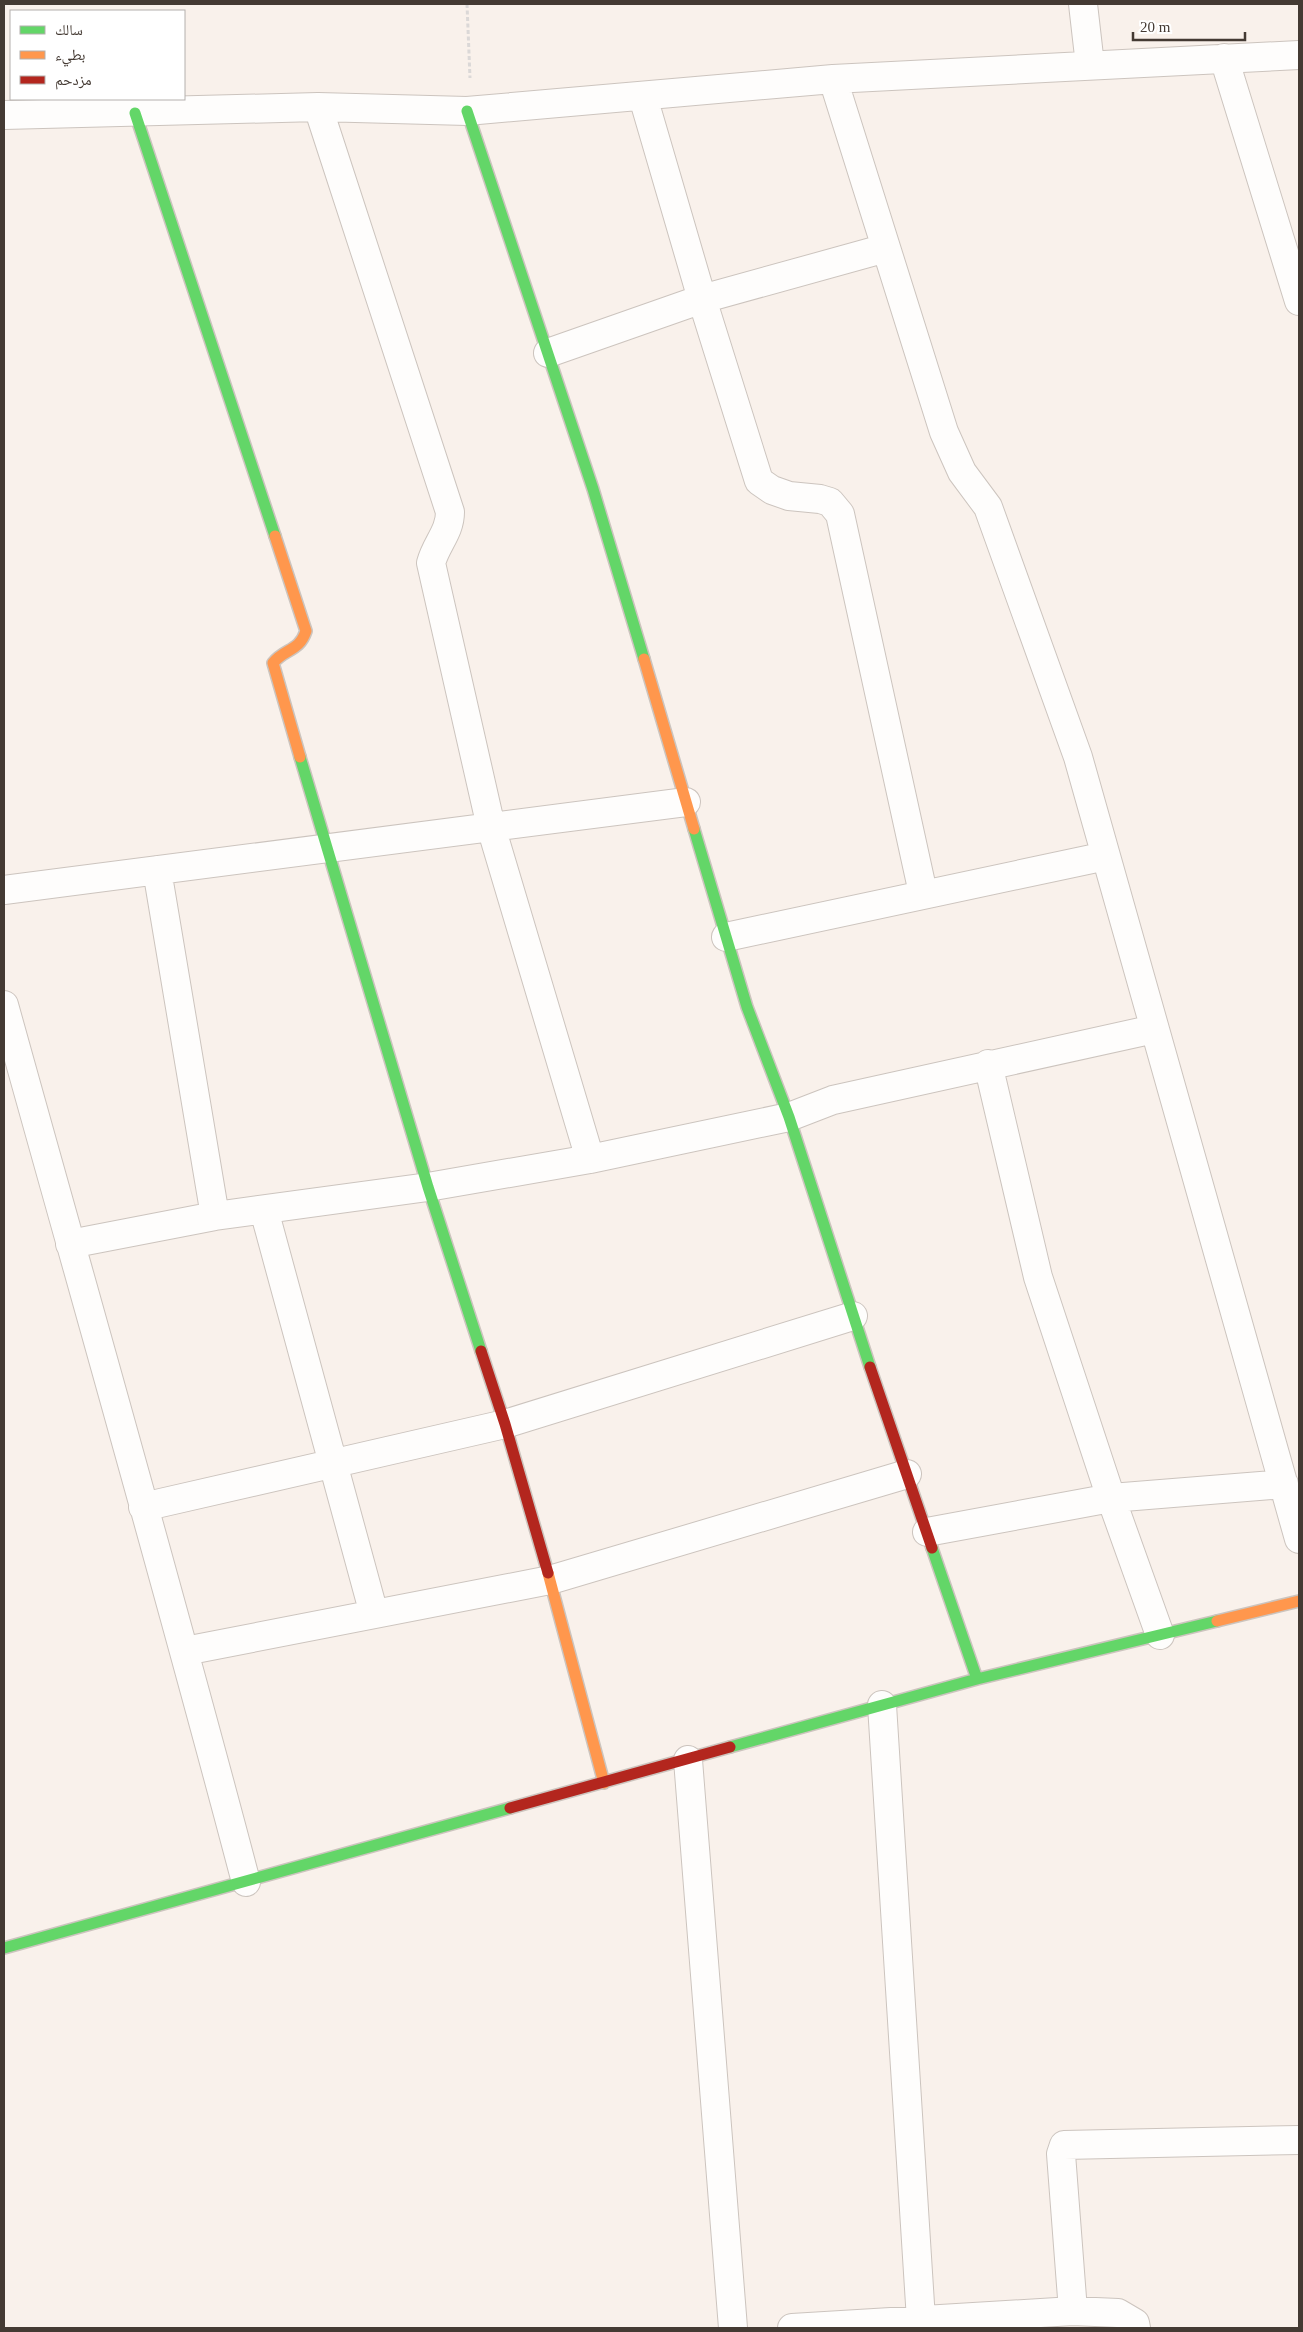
<svg xmlns="http://www.w3.org/2000/svg" width="1303" height="2332" font-family="'Times New Roman','Noto Naskh Arabic',serif">
  <rect width="100%" height="100%" fill="#f9f1eb"/>
  <g fill="none" stroke-linecap="round" stroke-linejoin="round">
    <defs>
      <path id="street" d="M1083,4L1090,65
        M1224,58L1299,301
        M833,79L944,432L962,472L988,507L1078,757L1299,1539
        M643,97L702,299L759,481L772,490L789,496L820,499L830,502L840,514L923,893
        M318,107L450,512C450,532 436,544 431,563L491,827L590,1159
        M4,115L318,107L467,111L833,79L1299,55
        M548,353L702,299L886,248
        M157,870L215,1216
        M4,890L686,802
        M726,937L1106,856
        M4,1005C85,1297 169,1589 246,1882
        M988,1064L1038,1277L1111,1498L1160,1635
        M264,1210L374,1614
        M70,1244L215,1216L428,1187L590,1159L789,1117L833,1100L1154,1029
        M143,1507L505,1424L853,1316
        M927,1532L1111,1498L1284,1484
        M185,1651L550,1580L907,1474
        M882,1705L921,2320
        M688,1760L733,2328
        M1073,2311L1061,2154L1064,2145L1299,2140
        M792,2328L1073,2311L1118,2313L1135,2323L1136,2328"/>
      <path id="fast" d="M467,111L593,489L644,659
        M135,113L275,536
        M300,757L428,1187L481,1351
        M694,829L747,1007L789,1117L870,1367
        M932,1548L977,1679
        M730,1747L977,1679L1217,1621
        M4,1948L510,1808"/>
      <path id="slow" d="M275,536L306,631C299,652 285,648 273,663L300,757
        M644,659L694,829
        M548,1573L604,1783
        M1217,1621L1299,1601"/>
      <path id="jam" d="M481,1351L505,1424L548,1573
        M870,1367L932,1548
        M510,1808L730,1747"/>
    </defs>
    <use href="#street" stroke="#ccc4be" stroke-width="30"/>
    <use href="#fast" stroke="#ccc4be" stroke-width="14"/>
    <use href="#slow" stroke="#ccc4be" stroke-width="14"/>
    <use href="#jam" stroke="#ccc4be" stroke-width="14"/>
    <path stroke="#dbd8d7" stroke-width="3" stroke-dasharray="4 2.5" stroke-linecap="butt" d="M467,4L470,78"/>
    <use href="#street" stroke="#fefdfc" stroke-width="28"/>
    <use href="#fast" stroke="#63d668" stroke-width="11"/>
    <use href="#slow" stroke="#ff974d" stroke-width="11"/>
    <use href="#jam" stroke="#b3261e" stroke-width="11"/>
  </g>
  <rect width="1303" height="2332" fill="none" stroke="#443a33" stroke-width="10"/>
  <rect x="10" y="10" width="175" height="90" fill="#ffffff" stroke="#b4b0ad"/>
  <rect x="20" y="26" width="25" height="8" fill="#63d668" stroke="#b4b0ad"/>
  <text x="55" y="35" font-size="15" fill="#443a33">سالك</text>
  <rect x="20" y="51" width="25" height="8" fill="#ff974d" stroke="#b4b0ad"/>
  <text x="55" y="60" font-size="15" fill="#443a33">بطيء</text>
  <rect x="20" y="76" width="25" height="8" fill="#b3261e" stroke="#b4b0ad"/>
  <text x="55" y="85" font-size="15" fill="#443a33">مزدحم</text>
  <path d="M1133 32v8h112v-8" fill="none" stroke="#443a33" stroke-width="2.5"/>
  <text x="1140" y="32" font-size="15" fill="#443a33" stroke="#ffffff" stroke-width="4" paint-order="stroke">20 m</text>
</svg>
